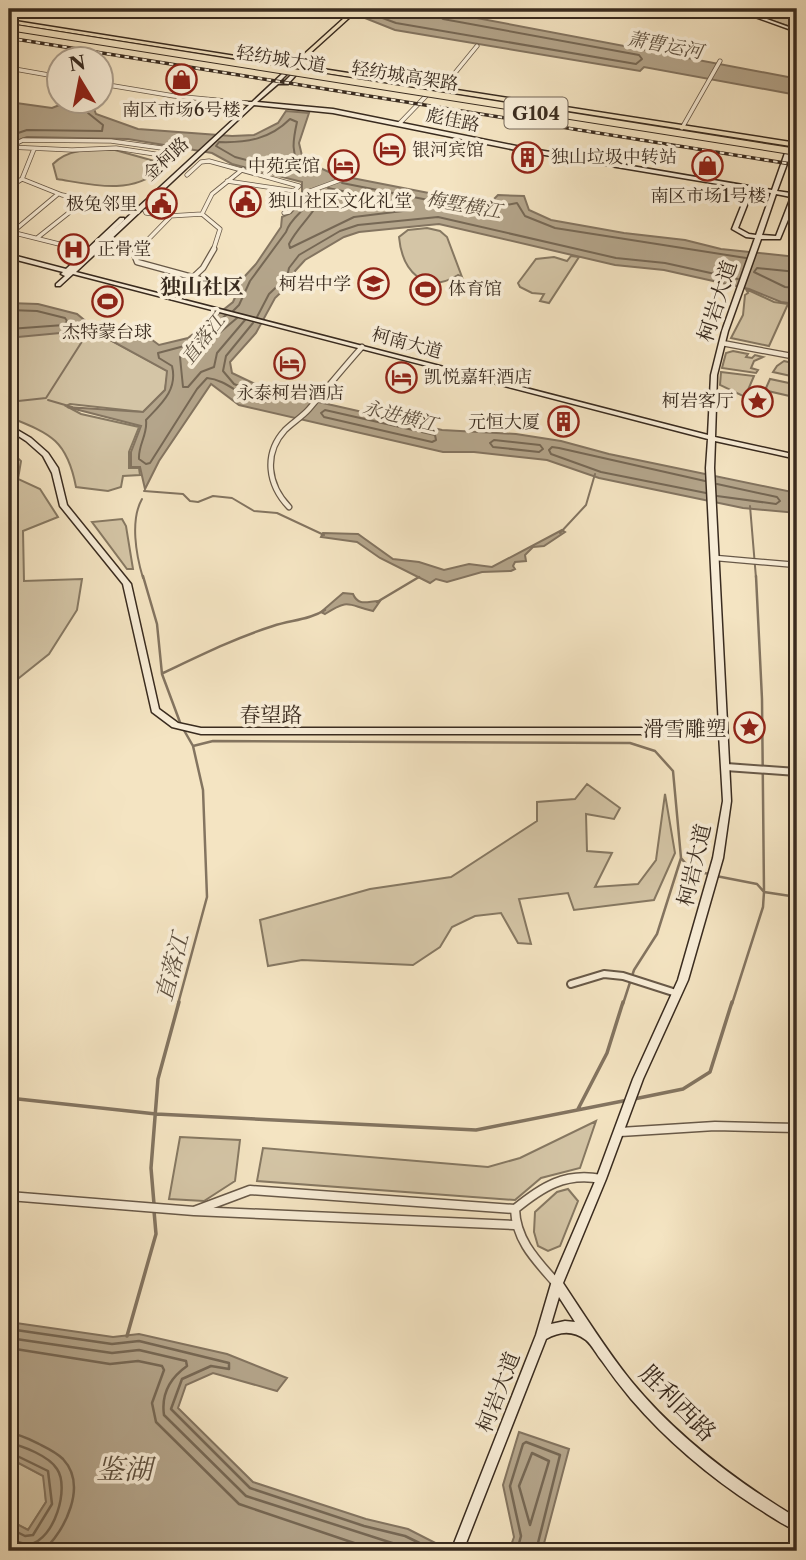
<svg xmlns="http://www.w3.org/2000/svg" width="806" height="1560" font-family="'Libre Caslon Text','Noto Serif SC',serif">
  <rect width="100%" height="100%" fill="#f4e4c2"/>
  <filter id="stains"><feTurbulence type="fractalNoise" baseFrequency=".00286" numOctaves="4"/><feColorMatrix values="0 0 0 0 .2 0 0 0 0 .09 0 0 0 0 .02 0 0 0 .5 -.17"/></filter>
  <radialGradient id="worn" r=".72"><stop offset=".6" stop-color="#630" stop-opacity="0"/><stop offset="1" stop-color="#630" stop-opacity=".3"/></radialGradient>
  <path fill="#d4c5a6" stroke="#867862" stroke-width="2" d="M769,9L797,11V29L764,18L762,11Z
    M115,150L165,164L161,165V170C129,195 94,185 57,179L53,164C70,147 93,150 115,150Z
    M427,228L440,231L447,237L462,277L458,275C424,296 402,270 399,237L408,230Z
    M571,256L579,257L549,303L540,301L544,294L532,293L520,287L518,283L536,259L554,257L567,261Z
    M746,289L774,302L788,304L769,346L731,338L743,315L745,295L748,293Z
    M9,326L67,331L92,330L168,371L165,390L143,412L70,404L66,406L81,414L139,427L129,452V468H139L140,475L123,476L121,487L108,491L76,487C67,440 51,434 9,417Z
    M733,351L748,354L746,357L752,358L755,355L763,357L754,361L751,368L758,370L756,373L722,368L726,353Z
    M784,361L797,364V388L794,397L768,391L766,388L770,379L789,383L791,376L773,372L777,366Z
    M721,372L754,376L745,397L720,385Z
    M9,450L21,461L18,479L40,489L58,517L23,531L24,581L82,579L77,610L49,654L9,686Z
    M122,519L126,526L133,569H127L92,522Z
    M587,784L620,808L614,819L586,814L587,851L612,853L595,887L638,884L656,860L665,794L675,853L654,900L574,910L568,893L519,899L531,944L518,943L501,913L475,916L452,927L440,947L413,965L302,960L268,966L260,920L370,889L451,877L537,821V802L575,799Z
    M596,1121L580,1168L541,1178L515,1200L257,1181L263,1148L488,1167L520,1158Z
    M180,1137L240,1140L235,1181L204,1201L169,1199Z
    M568,1189L578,1201L560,1246L548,1251L538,1246L534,1232L535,1212L557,1192Z
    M9,1458L44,1476L46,1502L28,1530L9,1520Z"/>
  <path fill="#b4a58b" stroke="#837460" stroke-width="2" d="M302,9H429L788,77L797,79V95L644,67L640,71L395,30L365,18Z
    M9,102L52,108L67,102H98L93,106L96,114L138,129L232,136L254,135L278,123L286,111L309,113L299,143L303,160L331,173L352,178L480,203L492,201L498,195L524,196L529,210L551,220L624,233L685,240L721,249L797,257V304L781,302L749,289L664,270L615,265L439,224L359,232L344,237L305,260L295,271V279L275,298L256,333L230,362L232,373L270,391L442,430L516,434L561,441L609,454L797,493V513L743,508L599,478L547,460L474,452H443L239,405L211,384L159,461L145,489L140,467H131V452L141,426L67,407L143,412L165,390L167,371L92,330L18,337L10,335L13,328L9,326V303L38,304L77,314L88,323L140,331L159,345L188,338L233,302L244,277L256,264L281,227L282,217L291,213L308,194L302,192V182L232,164L212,153L128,139L27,137L9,144Z
    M562,530L565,532L544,546L533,547L525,555L526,561L515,562L513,566L515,569L511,571L482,572L447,582L436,579L430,583L380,558L357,542L321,537L323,533L358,534L393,559L419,562L444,570L469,564L492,567Z
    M343,593L353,594C359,608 370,600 380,601L373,611C347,605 350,598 325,614L321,612Z
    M9,1322L113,1337L139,1334L227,1354L287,1378L277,1391L213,1373L186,1385L178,1408L253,1482L366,1519L408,1529L451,1551H9V1520L28,1530L46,1502L43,1476L9,1458Z
    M519,1432L569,1449L542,1551H509L514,1537L503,1485Z"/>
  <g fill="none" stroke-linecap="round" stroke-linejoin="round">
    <path stroke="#766855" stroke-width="2" d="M361,10L396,23L636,64L642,59L639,55L443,19L437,15L436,9
      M290,119L297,122C293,140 290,155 303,169L301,174L235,157L216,146L219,142C247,143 270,139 290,119Z
      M9,136L27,130L102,131L103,125L88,113V102
      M342,183L479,210L517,203L525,216L555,228L746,258
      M323,190C318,212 299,224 289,244L290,248L354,217L411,210L408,205L328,188
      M797,272L757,268L754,272L785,287L797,288
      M9,310L37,311L65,318L67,321L64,325L9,329
      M233,311L239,305L250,281L286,232C291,216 309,209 314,193
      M226,315L192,344L158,353L159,358L172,366C178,390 161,404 146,420C148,434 138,445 139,459L146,464L150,463L197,389L207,378C230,380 243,402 267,402L266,397L234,384L223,371L226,356L253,323
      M257,317L269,294L287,277L289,268L299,255L340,231L358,225L438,217L616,258L665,263L738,279
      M237,318L198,351L180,357L183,387H188L201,372L214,367L217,353L245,320
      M325,410L435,435L436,440L432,442L324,417L321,413Z
      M494,440L540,445L543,449L539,452L493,447L490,443Z
      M705,481L559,448L552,447L549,450L551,454L601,472L706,493
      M717,484L777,497L780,501L776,504L717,496"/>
    <path stroke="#766855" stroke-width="2.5" d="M9,1329L112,1344L139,1341L229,1363V1369L211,1366L182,1379L171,1409L250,1488L364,1526L405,1536L436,1551
      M9,1338L112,1353L139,1350L186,1361L187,1366C170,1378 161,1394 164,1415L246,1496L417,1551
      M9,1348L110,1364L138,1361L162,1366L164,1370L152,1403L156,1422L239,1504L357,1544L388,1551
      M9,1433C20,1434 29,1439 39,1444C47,1448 56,1452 63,1459C88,1486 65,1530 43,1551
      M9,1443C23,1446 49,1456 57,1469C70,1488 54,1540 30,1544C23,1545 16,1541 9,1538
      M9,1452L48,1471L52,1504L33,1535L25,1536L9,1528
      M532,1453L549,1461L530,1525L519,1486Z
      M517,1551L521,1536L510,1486L523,1444L526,1442L560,1455L536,1551"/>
    <path stroke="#837460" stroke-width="2" d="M48,400L72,407
      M9,402L46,398L90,329
      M144,491L183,494L190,501L198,502L213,496L232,498L254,511L277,513L324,535
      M142,499C130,520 136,555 143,578
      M750,506L756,578
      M560,533L586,505L595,474"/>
    <path stroke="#837460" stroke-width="2.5" d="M143,576L157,624L162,674L181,725L193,746L203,790L207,897L178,1004
      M756,576L762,699L764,892L797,897
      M377,602L419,577
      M163,673C199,656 235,638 273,626C291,620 309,620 325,610
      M193,746L213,741L630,743L655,751L673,771L681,858L692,871L710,874
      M716,876L757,884L764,892L763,907L732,1004
      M623,1004L634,970L657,934L681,858"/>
    <path stroke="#837460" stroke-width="3.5" d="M9,1098L156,1114L476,1130L628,1100
      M634,1099L683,1089L710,1072L732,1002
      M578,1109L607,1053L623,1002
      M154,1204L151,1168L158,1079L179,1002
      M127,1336L156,1234L154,1211"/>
    <defs>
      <path id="street-far3" d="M9,68L60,77
        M102,84L174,96L247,103
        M441,90L477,46
        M399,124L426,96
        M682,128L720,61
        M23,140L111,141L183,151L174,157L116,148L72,150L9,147Z
        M789,149L797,128
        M187,175L201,162L209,161L299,186L294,191L227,181
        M22,179L62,195L103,202
        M9,187L22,179L34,149
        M103,202L127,205L129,207L104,204Z
        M145,211L169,216L146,213Z
        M284,213L289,212L305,193L351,176
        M202,214L212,194L243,169
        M169,216L202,214L220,229L213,251
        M11,232L63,245
        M9,235L58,194
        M37,238L85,200
        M137,251L171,216"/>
      <path id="street-far2" d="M139,249L134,254L137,262L225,286
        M172,297L203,268L214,249
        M722,343L797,357
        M289,507C268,485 263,454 285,430C293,422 302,417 309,409C327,388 344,367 362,347
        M716,558L797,565"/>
      <path id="street-far1" d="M726,767L797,772
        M571,984L604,974L623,976L676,993"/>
      <path id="street" d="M620,1132L715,1126L797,1128
        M9,1196L194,1211
        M515,1209C516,1241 537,1261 557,1284
        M514,1225L194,1211L250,1190L515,1209C542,1187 565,1172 601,1179"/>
      <path id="secondary" d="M733,9H739L797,30V32Z
        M283,73L287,74L280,81H285L292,74L296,75L288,84H278L257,102L333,109L521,147L772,190L785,153L788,151L791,153L777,191L797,194V198L780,239H761L728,331L717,375L715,437L797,455V459L715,441L714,468L731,801L723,858L688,980L643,1079L606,1179L563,1283C585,1316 606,1350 631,1381C677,1437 736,1481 797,1518V1531C783,1525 769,1515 756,1507C710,1477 667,1441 631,1399C621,1387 611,1374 602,1361C597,1355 592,1345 586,1340C573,1330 560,1331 546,1339L463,1551H451L536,1335L551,1284L596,1179L633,1079L678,980L713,858L723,801L719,734H201L172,727L152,712L123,584L60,506L52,473L43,456L26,441L9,430V425L31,438L48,453L58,468L67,505L131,584L159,709L178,723L201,728H719L706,468L708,439L73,274L60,286H56V284L65,276L61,274L63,272L9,258V254L66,269L120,218H124V220L109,234L249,105L245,104V102H252ZM254,105L333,113L521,151L748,189L732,229L746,237L755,238L722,331L711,375L708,435L76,272ZM753,190L771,193L756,235L749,234L738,228ZM776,194L791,197L776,236L762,235ZM559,1297L575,1322L565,1321L551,1324Z"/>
      <path id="primary" d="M354,9H359L297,65L797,143V147L294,68L290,71L287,69L289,67L9,23V20L292,65Z"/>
    </defs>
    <use href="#street-far3" stroke="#685948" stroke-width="5"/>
    <use href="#street-far2" stroke="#685948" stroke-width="7"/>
    <use href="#street-far1" stroke="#685948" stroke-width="10"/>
    <use href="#street" stroke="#685948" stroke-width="11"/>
    <use href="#secondary" stroke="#392b1f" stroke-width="3"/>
    <use href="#primary" stroke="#392b1f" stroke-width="3"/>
    <use href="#street-far3" stroke="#f8edd7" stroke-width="3.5"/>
    <use href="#street-far2" stroke="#f8edd7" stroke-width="4.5"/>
    <use href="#street-far1" stroke="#f8edd7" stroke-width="6"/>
    <use href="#street" stroke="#f8edd7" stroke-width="8"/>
    <use href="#secondary" fill="#f8edd7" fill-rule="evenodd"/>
    <use href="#primary" fill="#f4e4c2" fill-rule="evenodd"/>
    <defs>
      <path id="rail" d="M9,38L797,165"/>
    </defs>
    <use href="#rail" stroke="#392b1f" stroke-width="3.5"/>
    <use href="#rail" stroke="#f8edd7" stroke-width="2" stroke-dasharray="4.5" stroke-linecap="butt"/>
    <defs>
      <path id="highway-bridge" d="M9,27L797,152"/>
    </defs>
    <use href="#highway-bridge" stroke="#392b1f" stroke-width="8" stroke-linecap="butt"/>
    <use href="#highway-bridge" stroke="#f4e4c2" stroke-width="6"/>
  </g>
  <defs>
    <symbol id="shop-ring" viewBox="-11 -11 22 22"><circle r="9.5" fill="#f8edd7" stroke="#8f2418" stroke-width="1.5"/><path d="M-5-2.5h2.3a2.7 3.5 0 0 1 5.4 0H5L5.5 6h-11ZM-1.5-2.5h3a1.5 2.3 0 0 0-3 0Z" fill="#8f2418"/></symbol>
    <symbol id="hotel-ring" viewBox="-11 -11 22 22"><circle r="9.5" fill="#f8edd7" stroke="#8f2418" stroke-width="1.5"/><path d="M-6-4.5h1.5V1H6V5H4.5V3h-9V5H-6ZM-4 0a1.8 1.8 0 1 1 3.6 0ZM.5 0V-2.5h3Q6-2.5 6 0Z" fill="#8f2418"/></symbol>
    <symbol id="building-ring" viewBox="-11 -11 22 22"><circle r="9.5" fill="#f8edd7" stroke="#8f2418" stroke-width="1.5"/><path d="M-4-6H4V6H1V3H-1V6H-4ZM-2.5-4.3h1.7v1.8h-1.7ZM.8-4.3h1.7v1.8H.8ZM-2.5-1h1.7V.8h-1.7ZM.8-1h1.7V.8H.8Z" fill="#8f2418"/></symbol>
    <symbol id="civic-ring" viewBox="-11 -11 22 22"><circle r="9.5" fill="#f8edd7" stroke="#8f2418" stroke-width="1.5"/><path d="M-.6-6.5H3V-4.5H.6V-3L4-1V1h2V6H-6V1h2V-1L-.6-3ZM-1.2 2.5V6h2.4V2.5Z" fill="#8f2418"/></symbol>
    <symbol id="hospital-ring" viewBox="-11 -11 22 22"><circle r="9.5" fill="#f8edd7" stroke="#8f2418" stroke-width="1.5"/><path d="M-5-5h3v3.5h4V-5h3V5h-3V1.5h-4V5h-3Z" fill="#8f2418"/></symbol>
    <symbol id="school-ring" viewBox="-11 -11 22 22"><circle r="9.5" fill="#f8edd7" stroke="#8f2418" stroke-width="1.5"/><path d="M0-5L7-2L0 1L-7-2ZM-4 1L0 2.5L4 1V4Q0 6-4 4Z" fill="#8f2418"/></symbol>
    <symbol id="stadium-ring" viewBox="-11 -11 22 22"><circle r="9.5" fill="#f8edd7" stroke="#8f2418" stroke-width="1.5"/><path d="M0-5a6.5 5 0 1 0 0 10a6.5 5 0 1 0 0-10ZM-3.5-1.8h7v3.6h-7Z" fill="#8f2418"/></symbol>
    <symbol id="sight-ring" viewBox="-11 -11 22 22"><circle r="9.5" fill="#f8edd7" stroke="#8f2418" stroke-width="1.5"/><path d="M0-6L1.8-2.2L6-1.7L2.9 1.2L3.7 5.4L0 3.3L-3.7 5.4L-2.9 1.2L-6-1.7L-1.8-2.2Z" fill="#8f2418"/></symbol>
  </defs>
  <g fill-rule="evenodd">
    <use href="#shop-ring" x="164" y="62" width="35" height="35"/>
    <use href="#hotel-ring" x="372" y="132" width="35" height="35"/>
    <use href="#building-ring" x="510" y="140" width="35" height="35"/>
    <use href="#shop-ring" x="690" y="148" width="35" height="35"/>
    <use href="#hotel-ring" x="326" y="148" width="35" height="35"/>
    <use href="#civic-ring" x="228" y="184" width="35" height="35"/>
    <use href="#civic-ring" x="144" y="186" width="35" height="35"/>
    <use href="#hospital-ring" x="56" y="232" width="35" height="35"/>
    <use href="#school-ring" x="356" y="266" width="35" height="35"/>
    <use href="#stadium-ring" x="408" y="272" width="35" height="35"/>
    <use href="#stadium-ring" x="90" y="284" width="35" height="35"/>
    <use href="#hotel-ring" x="272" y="346" width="35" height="35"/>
    <use href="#hotel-ring" x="384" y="360" width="35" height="35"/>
    <use href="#sight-ring" x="740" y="384" width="35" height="35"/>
    <use href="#building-ring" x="546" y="404" width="35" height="35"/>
    <use href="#sight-ring" x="732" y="710" width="35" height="35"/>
  </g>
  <g text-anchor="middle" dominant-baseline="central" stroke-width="7" stroke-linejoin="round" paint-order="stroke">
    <g font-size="18" fill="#392b1f" stroke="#f8edd7">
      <text transform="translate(281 59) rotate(9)">轻纺城大道</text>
      <text transform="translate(405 76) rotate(9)">轻纺城高架路</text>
      <text transform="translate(453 120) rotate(12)">彪佳路</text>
      <text transform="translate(166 159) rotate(-43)">金柯路</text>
      <text transform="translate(407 343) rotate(15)">柯南大道</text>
    </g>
    <g font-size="18" fill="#392b1f" stroke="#f8edd7" text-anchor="start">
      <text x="181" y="110" text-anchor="middle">南区市场6号楼</text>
      <text x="412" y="150">银河宾馆</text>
      <text x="551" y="157">独山垃圾中转站</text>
      <text x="320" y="166" text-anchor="end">中苑宾馆</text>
      <text x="708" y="196" text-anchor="middle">南区市场1号楼</text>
      <text x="268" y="201">独山社区文化礼堂</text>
      <text x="138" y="204" text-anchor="end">极兔邻里</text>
      <text x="97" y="249">正骨堂</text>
      <text x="351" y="284" text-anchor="end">柯岩中学</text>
      <text x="448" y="289">体育馆</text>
      <text x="107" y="332" text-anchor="middle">杰特蒙台球</text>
      <text x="424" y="377">凯悦嘉轩酒店</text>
      <text x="290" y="393" text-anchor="middle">永泰柯岩酒店</text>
      <text x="734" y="401" text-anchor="end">柯岩客厅</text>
      <text x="540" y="422" text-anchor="end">元恒大厦</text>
    </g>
    <g font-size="19" font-style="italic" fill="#5e503f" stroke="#f8edd7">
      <text transform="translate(665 45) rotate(11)">萧曹运河</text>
      <text transform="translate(464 205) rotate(10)">梅墅横江</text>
      <text transform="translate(203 339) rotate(-52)">直落江</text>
      <text transform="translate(400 416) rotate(14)">永进横江</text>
    </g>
    <rect fill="#f8edd7" stroke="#726556" stroke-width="2" x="504.5" y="97.5" width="63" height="31" rx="5"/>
    <g font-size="19" font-weight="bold" fill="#392b1f">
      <text x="536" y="113">G104</text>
    </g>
    <g font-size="21" font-weight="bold" fill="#392b1f" stroke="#f8edd7">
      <text x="202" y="286">独山社区</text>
    </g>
    <g font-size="21" fill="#392b1f" stroke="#f8edd7">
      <text transform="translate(717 301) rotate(-72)">柯岩大道</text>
      <text x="271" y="714">春望路</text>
      <text transform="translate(694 865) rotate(-77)">柯岩大道</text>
      <text transform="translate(498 1392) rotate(-69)">柯岩大道</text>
    </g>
    <g font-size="21" fill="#392b1f" stroke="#f8edd7" text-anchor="end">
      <text x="727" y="728">滑雪雕塑</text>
    </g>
    <g font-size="23" font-style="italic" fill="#5e503f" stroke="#f8edd7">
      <text transform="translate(172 967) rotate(-75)">直落江</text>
    </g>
    <g font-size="24" fill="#392b1f" stroke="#f8edd7">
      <text transform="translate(678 1403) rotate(45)">胜利西路</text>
    </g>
    <g font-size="28" font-style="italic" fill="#5e503f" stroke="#f8edd7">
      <text x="124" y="1469">鉴湖</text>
    </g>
  </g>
  <rect width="806" height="1560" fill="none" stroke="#f4e4c2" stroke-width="35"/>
  <rect x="10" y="10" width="785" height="1539" fill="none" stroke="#392b1f" stroke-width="3.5"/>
  <rect x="18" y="18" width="771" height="1525" fill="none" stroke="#392b1f" stroke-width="2"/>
  <g transform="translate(80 80) rotate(350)"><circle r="33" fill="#f8edd7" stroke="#ac9f8d" stroke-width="2"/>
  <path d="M0-5L12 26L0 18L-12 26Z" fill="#8f2418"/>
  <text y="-10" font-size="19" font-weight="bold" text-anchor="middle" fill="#392b1f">N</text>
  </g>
  <rect width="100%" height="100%" filter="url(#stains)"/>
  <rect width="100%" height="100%" fill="url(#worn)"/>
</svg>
